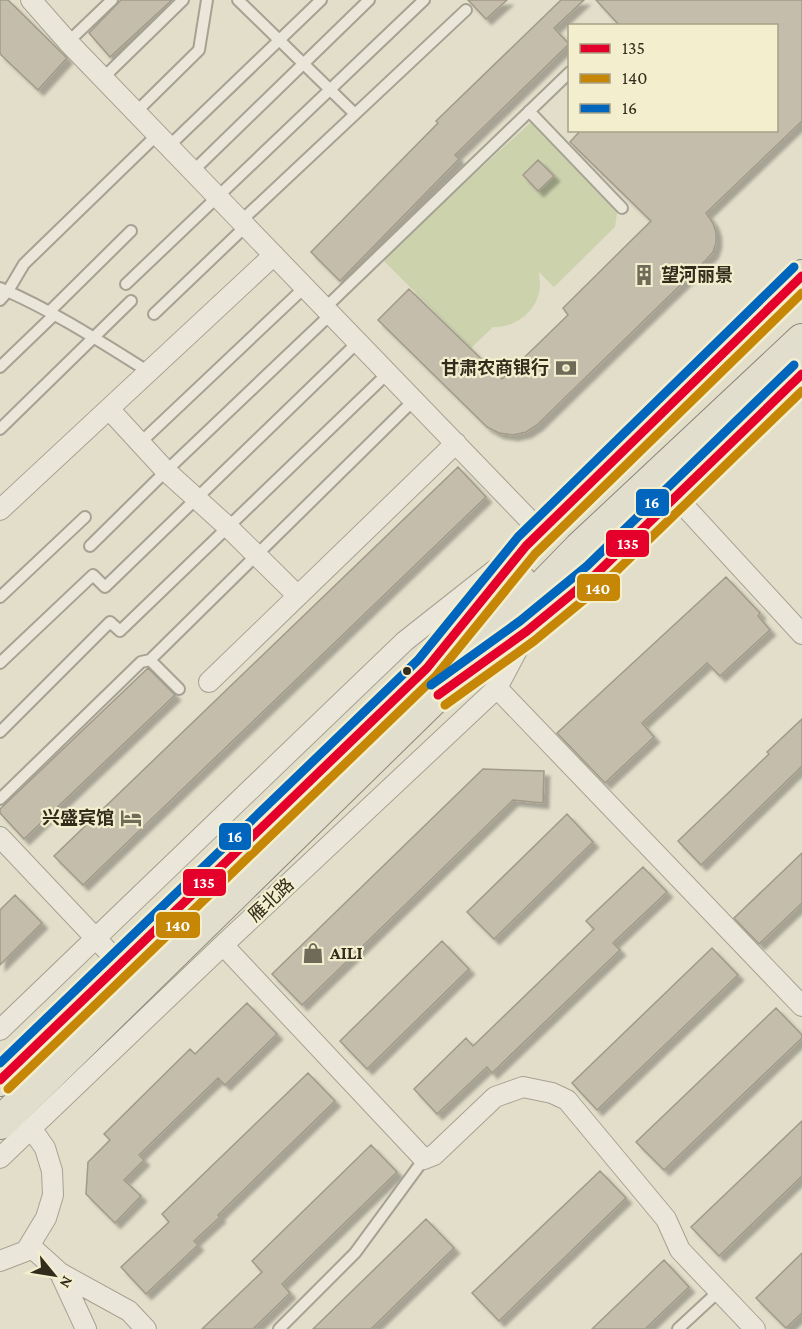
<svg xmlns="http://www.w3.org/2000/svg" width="802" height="1329" font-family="'Crimson Pro','Noto Sans SC',serif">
  <defs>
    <filter id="shadow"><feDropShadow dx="5.5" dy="5.5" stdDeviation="1.5" flood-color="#0004"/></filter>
  </defs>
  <rect width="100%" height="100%" fill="#e2deca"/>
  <path fill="#cbd2ac" d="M531,122L617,213L615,227L554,287L539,272C539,277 540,282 540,287C538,310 516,328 493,327L471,348L382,259Z"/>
  <path fill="#c5bdab" stroke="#a19a89" stroke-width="1.5" filter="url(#shadow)" d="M0,0H8L67,58L38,90L0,54Z
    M121,0H172L110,57L89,33Z
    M468,0H507L486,19Z
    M561,0H584L554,28L569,44L455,155L459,159L340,281L311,252L438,123L436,121Z
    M596,0H802V121L706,213L713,223L716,232V243L713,252L706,260L537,425L526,432L513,435L499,433L487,427L378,320L409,289L502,379L568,315L563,308L651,221L570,142L581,130H777V26H620Z
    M538,160L554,176L538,191L523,175Z
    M458,467L486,497L83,885L54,856Z
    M726,577L760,613L758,616L770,630L720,676L707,663L642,723L654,737L605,783L557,733Z
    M148,668L175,695L24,839L0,813V809Z
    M802,719V766L701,865L678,841L769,754L767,752Z
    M483,769L544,771L543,803L513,800L302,1005L272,974Z
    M567,814L593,842L494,939L467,912Z
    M802,853V903L759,944L734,918Z
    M643,867L667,892L613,943L620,950L492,1073L487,1067L437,1114L414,1089L466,1038L473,1046L594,929L586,921Z
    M15,895L42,923L0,965V910Z
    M442,941L469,969L367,1069L340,1041Z
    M712,948L738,975L597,1110L572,1083Z
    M247,1003L277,1034L225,1085L218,1078L139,1155L144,1160L124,1180L141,1196L115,1223L86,1194L88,1162L110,1140L104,1134L190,1049L195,1054Z
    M776,1008L802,1035V1038L664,1170L636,1142Z
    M308,1073L335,1101L218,1215L220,1217L194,1241L198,1245L146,1294L121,1267L169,1222L162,1214Z
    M802,1121V1176L719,1256L691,1227Z
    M371,1145L397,1172L282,1284L290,1293L253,1329H202L262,1272L252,1261Z
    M600,1171L626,1198L499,1321L472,1293Z
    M426,1219L454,1248L371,1329H313Z
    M802,1253V1313L786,1328L756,1298Z
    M664,1260L689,1287L645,1329H592Z"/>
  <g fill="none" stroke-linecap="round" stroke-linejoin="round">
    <defs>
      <path id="lane" d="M238,0L355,114
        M68,42L112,0
        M103,78L183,0
        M529,111L622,208
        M136,112L199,50L207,0
        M169,146L321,0
        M193,171L369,0
        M241,221L466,10
        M126,284L424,0
        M0,288C52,310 101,342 149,372
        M0,300L8,291L24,264L158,134
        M325,308L570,72
        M49,312L131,231
        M154,314L246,226
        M0,367L54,315
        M0,429L131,301
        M140,443L305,287
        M90,546L166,471L331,314
        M0,597L85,517
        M0,663L93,575L105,587L358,342
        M179,689L150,660L414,400
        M0,732L110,622L120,631L388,373
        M0,799L141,662L150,660
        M279,1329L355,1253L424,1159
        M678,1329L719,1291"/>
      <path id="street" d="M31,0L68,42L541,532
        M109,409L166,471L229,528L298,596
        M676,497L802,634
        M0,510L274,255
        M209,682L456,443
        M497,688L802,1006
        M0,837L120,964
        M223,945L424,1159L434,1155L495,1097L523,1087L552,1093L567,1100L666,1219L680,1250L755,1329
        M0,1030L405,641L495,570
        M0,1158L223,945L497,688L524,637
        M30,1246L60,1273L86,1329
        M0,1261L26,1251L46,1218L53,1195L52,1171L45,1148L31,1128
        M60,1273L129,1311L146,1329"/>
      <path id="primary" d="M488,593L526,546L802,276
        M508,645L527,631L595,575L802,374
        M0,1080L427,668L520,581
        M0,1123L438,694L580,548L802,340"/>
    </defs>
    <use href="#lane" stroke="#a6a293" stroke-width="14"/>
    <use href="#street" stroke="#a6a293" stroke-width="22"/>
    <use href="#primary" stroke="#8c887a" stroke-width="34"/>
    <use href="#lane" stroke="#eae7da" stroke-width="10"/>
    <use href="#street" stroke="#eae7da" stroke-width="20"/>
    <use href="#primary" stroke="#e1decd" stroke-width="32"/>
    <defs>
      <path id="bus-1" d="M438,695L527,631L595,575L802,374
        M0,1080L427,668L526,546L802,276"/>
      <path id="bus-2" d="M445,705L534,641L603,584L802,391
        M8,1089L435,677L535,554L802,293"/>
      <path id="bus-3" d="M431,685L520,621L587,566L794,365
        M0,1063L418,660L518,537L794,267"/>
    </defs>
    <use href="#bus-1" stroke="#f3efce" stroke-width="14"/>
    <use href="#bus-2" stroke="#f3efce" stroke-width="14"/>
    <use href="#bus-3" stroke="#f3efce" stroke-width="14"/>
    <use href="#bus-1" stroke="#e4002b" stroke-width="9"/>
    <use href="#bus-2" stroke="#c68707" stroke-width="9"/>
    <use href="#bus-3" stroke="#0065bd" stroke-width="9"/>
  </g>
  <defs>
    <symbol id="building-bare" viewBox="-9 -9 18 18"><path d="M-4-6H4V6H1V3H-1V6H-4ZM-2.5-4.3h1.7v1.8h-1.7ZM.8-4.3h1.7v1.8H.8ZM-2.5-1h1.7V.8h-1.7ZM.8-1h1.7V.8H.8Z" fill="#706a59" stroke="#f3efce" stroke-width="2.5" paint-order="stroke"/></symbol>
    <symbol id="bank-bare" viewBox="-9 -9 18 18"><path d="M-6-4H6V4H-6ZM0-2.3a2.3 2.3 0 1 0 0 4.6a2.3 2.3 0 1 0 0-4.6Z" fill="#706a59" stroke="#f3efce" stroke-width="2.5" paint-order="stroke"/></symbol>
    <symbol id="hotel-bare" viewBox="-9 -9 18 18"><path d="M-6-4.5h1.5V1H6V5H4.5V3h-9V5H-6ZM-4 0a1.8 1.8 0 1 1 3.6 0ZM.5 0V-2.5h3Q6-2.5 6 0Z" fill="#706a59" stroke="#f3efce" stroke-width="2.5" paint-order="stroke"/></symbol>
    <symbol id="shop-bare" viewBox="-9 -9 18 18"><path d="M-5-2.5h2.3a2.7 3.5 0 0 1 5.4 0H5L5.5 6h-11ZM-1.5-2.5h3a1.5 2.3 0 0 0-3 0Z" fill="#706a59" stroke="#f3efce" stroke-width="2.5" paint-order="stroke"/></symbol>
  </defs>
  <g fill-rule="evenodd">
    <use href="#building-bare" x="629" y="260" width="30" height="30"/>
    <use href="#bank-bare" x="551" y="353" width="30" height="30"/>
    <use href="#hotel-bare" x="116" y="803" width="30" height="30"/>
    <use href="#shop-bare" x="298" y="938" width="30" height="30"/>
  </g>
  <circle fill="#332b1c" stroke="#f3efce" stroke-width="2" cx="407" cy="671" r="5"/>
  <g text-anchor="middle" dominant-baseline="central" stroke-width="4.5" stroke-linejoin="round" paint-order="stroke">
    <g font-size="18" font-weight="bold" fill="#332b1c" stroke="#f3efce" text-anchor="start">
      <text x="661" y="275">望河丽景</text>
      <text x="549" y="368" text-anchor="end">甘肃农商银行</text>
      <text x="114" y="818" text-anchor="end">兴盛宾馆</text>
      <text x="330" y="953">AILI</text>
    </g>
    <g font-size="18" fill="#332b1c" stroke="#f3efce">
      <text transform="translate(271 900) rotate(-43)">雁北路</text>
    </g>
  </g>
  <g stroke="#f3efce" stroke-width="2">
    <rect x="635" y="488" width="35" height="29" rx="6" fill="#0065bd"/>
    <rect x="605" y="529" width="45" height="29" rx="6" fill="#e4002b"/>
    <rect x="576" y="573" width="45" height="29" rx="6" fill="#c68707"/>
    <rect x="218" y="822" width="34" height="29" rx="6" fill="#0065bd"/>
    <rect x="182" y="868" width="45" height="29" rx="6" fill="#e4002b"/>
    <rect x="155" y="911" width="46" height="28" rx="6" fill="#c68707"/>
  </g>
  <g font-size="16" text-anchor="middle" font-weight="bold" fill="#fff">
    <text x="652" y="508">16</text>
    <text x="628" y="549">135</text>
    <text x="598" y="594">140</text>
    <text x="235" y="842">16</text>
    <text x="204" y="888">135</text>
    <text x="178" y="931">140</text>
  </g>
  <rect x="568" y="24" width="210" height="108" fill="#f3efce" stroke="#a6a187" stroke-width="1.5"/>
  <rect x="580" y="44" width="30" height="9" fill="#e4002b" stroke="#a6a187" stroke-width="1.5"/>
  <text x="622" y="54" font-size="18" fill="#332b1c">135</text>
  <rect x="580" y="74" width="30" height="9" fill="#c68707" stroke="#a6a187" stroke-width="1.5"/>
  <text x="622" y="84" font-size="18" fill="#332b1c">140</text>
  <rect x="580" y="104" width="30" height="9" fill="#0065bd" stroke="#a6a187" stroke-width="1.5"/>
  <text x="622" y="114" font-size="18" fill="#332b1c">16</text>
  <g transform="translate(54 1275) rotate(120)" stroke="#f3efce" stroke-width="4.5" paint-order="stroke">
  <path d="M0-4.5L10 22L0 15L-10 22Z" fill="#332b1c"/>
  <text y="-9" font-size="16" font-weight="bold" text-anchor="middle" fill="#332b1c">N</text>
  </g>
</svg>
